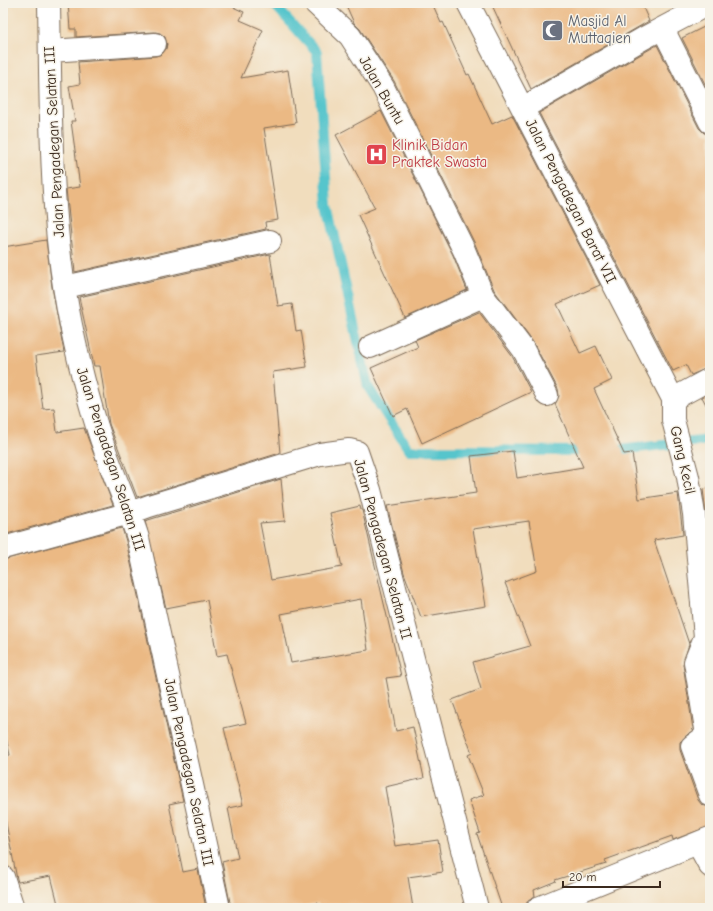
<svg xmlns="http://www.w3.org/2000/svg" width="713" height="911" font-family="'Comic Neue',sans-serif">
  <rect width="100%" height="100%" fill="#f7f3e8"/>
  <filter id="ink" filterUnits="userSpaceOnUse"><feTurbulence type="fractalNoise" baseFrequency=".025" numOctaves="2"/><feDisplacementMap in="SourceGraphic" scale="8" xChannelSelector="R" yChannelSelector="G"/><feConvolveMatrix kernelMatrix="1 2 1 2 8 2 1 2 1" color-interpolation-filters="sRGB"/></filter>
  <filter id="wash" filterUnits="userSpaceOnUse"><feTurbulence type="fractalNoise" baseFrequency=".012" numOctaves="4" result="noise"/><feDisplacementMap in="SourceGraphic" scale="16" xChannelSelector="R" yChannelSelector="G"/><feGaussianBlur stdDeviation="0.9" result="paint"/><feColorMatrix in="noise" values="0 0 0 0 0 0 0 0 0 0 0 0 0 0 0 0 0 1.4 0 .05"/><feComposite in="paint" operator="in"/></filter>
  <g filter="url(#wash)">
    <rect width="100%" height="100%" fill="#f1ddbd"/>
    <g fill="none" stroke-linecap="round" stroke-linejoin="round">
      <path stroke="#57c5cc" stroke-width="10" d="M273,3L317,52L328,205L368,387L409,450L589,451
        M609,451L710,440"/>
    </g>
    <g id="blocks">
      <path fill="#ebb984" fill-rule="evenodd" d="M68,3H224L244,12L240,20L263,30L241,78L288,70L296,123L264,128L278,220L265,222L266,229L75,272L66,189L80,187L71,121H75L69,86L80,84L78,62L156,56L162,54L166,49L167,44L165,37L160,33L155,32L76,37V29H70Z
        M345,3H432L441,23L443,22L467,75L469,74L492,124L512,115L600,285L557,304L580,353L596,346L612,380L594,389L624,454L632,453L639,499L678,493L683,535L654,540L689,644L683,664L693,729L680,742V750L698,800L702,805L710,807V826L673,840L672,836L605,860L606,864L555,880L556,881L534,890L535,896L528,900L526,905L517,908H502L477,834L480,833L469,800L484,795L468,755L472,753L452,700L481,689L473,662L530,646L505,583L537,571L529,521L473,529L486,606L421,617L404,573L387,506L476,493L471,456L513,451L517,478L583,467L555,404L559,396L558,389L533,342L494,290L475,244L394,81L360,29L354,23Z
        M491,3H641L649,21L531,89Z
        M710,24V94L682,38Z
        M657,45L699,128L704,133L710,134V367L691,375L686,365L673,371L539,113Z
        M381,111L453,255L467,290L405,318L358,215L375,208L336,135Z
        M46,240L52,287L64,352L36,356L43,409L54,408L57,432L84,428L113,505L3,535V247Z
        M270,254L278,306L292,304L296,331L301,330L307,367L273,372L280,453L137,497L109,424L100,366H94L79,297Z
        M479,312L512,356L531,392L422,443L407,409L393,416L371,368L418,347L415,340Z
        M710,393V412L702,397Z
        M281,479L285,521L260,523L271,580L342,567L330,513L360,506L361,510H362L401,676L386,678L396,731L413,727L424,778L385,787L395,846L438,840L443,872L408,877L413,908H319L318,903L291,908H231L222,862L238,858L228,808L243,805L224,728L246,723L227,654L217,656L207,600L166,608L145,521ZM361,599L368,650L291,663L281,614Z
        M710,488V531H708L703,489Z
        M122,528L126,541L183,801L169,804L183,872L198,869L206,908H59L51,876L18,882L17,879L3,808V757L10,755L3,724V560Z"/>
    </g>
  </g>
  <g filter="url(#ink)">
    <use href="#blocks" fill-opacity="0" stroke="#7b6956" stroke-width="1"/>
    <g fill="none" stroke-linecap="round" stroke-linejoin="round">
      <defs>
        <path id="minor" d="M49,3C51,111 49,219 71,325C80,368 91,412 106,453C116,482 129,509 138,538L219,908
          M315,3L350,36L383,87L464,250L483,296L370,347
          M468,3L673,399V420L688,477L694,514L705,637L695,662L707,735L692,746L710,795
          M663,29L710,122
          M50,51L155,44
          M523,108L644,38L710,3
          M65,287L270,241
          M483,296L523,349L547,395
          M673,399L710,379
          M3,548L130,513L149,506L320,454L349,450L357,452L370,490L477,908
          M698,844L710,866
          M3,877L13,908"/>
        <path id="tertiary" d="M538,908L710,838"/>
      </defs>
      <use href="#minor" stroke="#7b6956" stroke-width="24"/>
      <use href="#tertiary" stroke="#7b6956" stroke-width="24"/>
      <use href="#minor" stroke="#fff" stroke-width="22"/>
      <use href="#tertiary" stroke="#fff" stroke-width="22"/>
    </g>
  </g>
  <defs>
    <symbol id="mosque-square" viewBox="-11 -11 22 22"><rect x="-9" y="-9" width="18" height="18" rx="4" fill="#6b7280" stroke="#f7f3e8"/><path d="M3.5-4.9A6 6 0 1 0 3.5 4.9A5 5 0 1 1 3.5-4.9Z" fill="#fff"/></symbol>
    <symbol id="hospital-square" viewBox="-11 -11 22 22"><rect x="-9" y="-9" width="18" height="18" rx="4" fill="#e0444e" stroke="#f7f3e8"/><path d="M-5-5h3v3.5h4V-5h3V5h-3V1.5h-4V5h-3Z" fill="#fff"/></symbol>
  </defs>
  <g fill-rule="evenodd">
    <use href="#mosque-square" x="540" y="18" width="25" height="25"/>
    <use href="#hospital-square" x="364" y="142" width="25" height="25"/>
  </g>
  <g text-anchor="middle" dominant-baseline="central" stroke-width="3" stroke-linejoin="round" paint-order="stroke">
    <g font-size="15" fill="#5b616d" stroke="#f7f3e8" text-anchor="start">
      <text x="568" y="21">Masjid Al<tspan x="568" dy="17">Muttaqien</tspan></text>
    </g>
    <g font-size="15" fill="#3b2a1e" stroke="#f7f3e8">
      <text transform="translate(382 90) rotate(60)">Jalan Buntu</text>
      <text transform="translate(54 142) rotate(-93)">Jalan Pengadegan Selatan III</text>
      <text transform="translate(571 201) rotate(63)">Jalan Pengadegan Barat VII</text>
      <text transform="translate(111 459) rotate(72)">Jalan Pengadegan Selatan III</text>
      <text transform="translate(683 460) rotate(77)">Gang Kecil</text>
      <text transform="translate(383 549) rotate(75)">Jalan Pengadegan Selatan II</text>
      <text transform="translate(189 772) rotate(78)">Jalan Pengadegan Selatan III</text>
    </g>
    <g font-size="15" fill="#be3a42" stroke="#f7f3e8" text-anchor="start">
      <text x="392" y="145">Klinik Bidan<tspan x="392" dy="17">Praktek Swasta</tspan></text>
    </g>
  </g>
  <rect width="713" height="911" fill="none" stroke="#f7f3e8" stroke-width="16"/>
  <path d="M563 881v6h97v-6" fill="none" stroke="#3b2a1e" stroke-width="2"/>
  <text x="569" y="881" font-size="12" fill="#3b2a1e" stroke="#f7f3e8" stroke-width="3" paint-order="stroke">20 m</text>
</svg>
